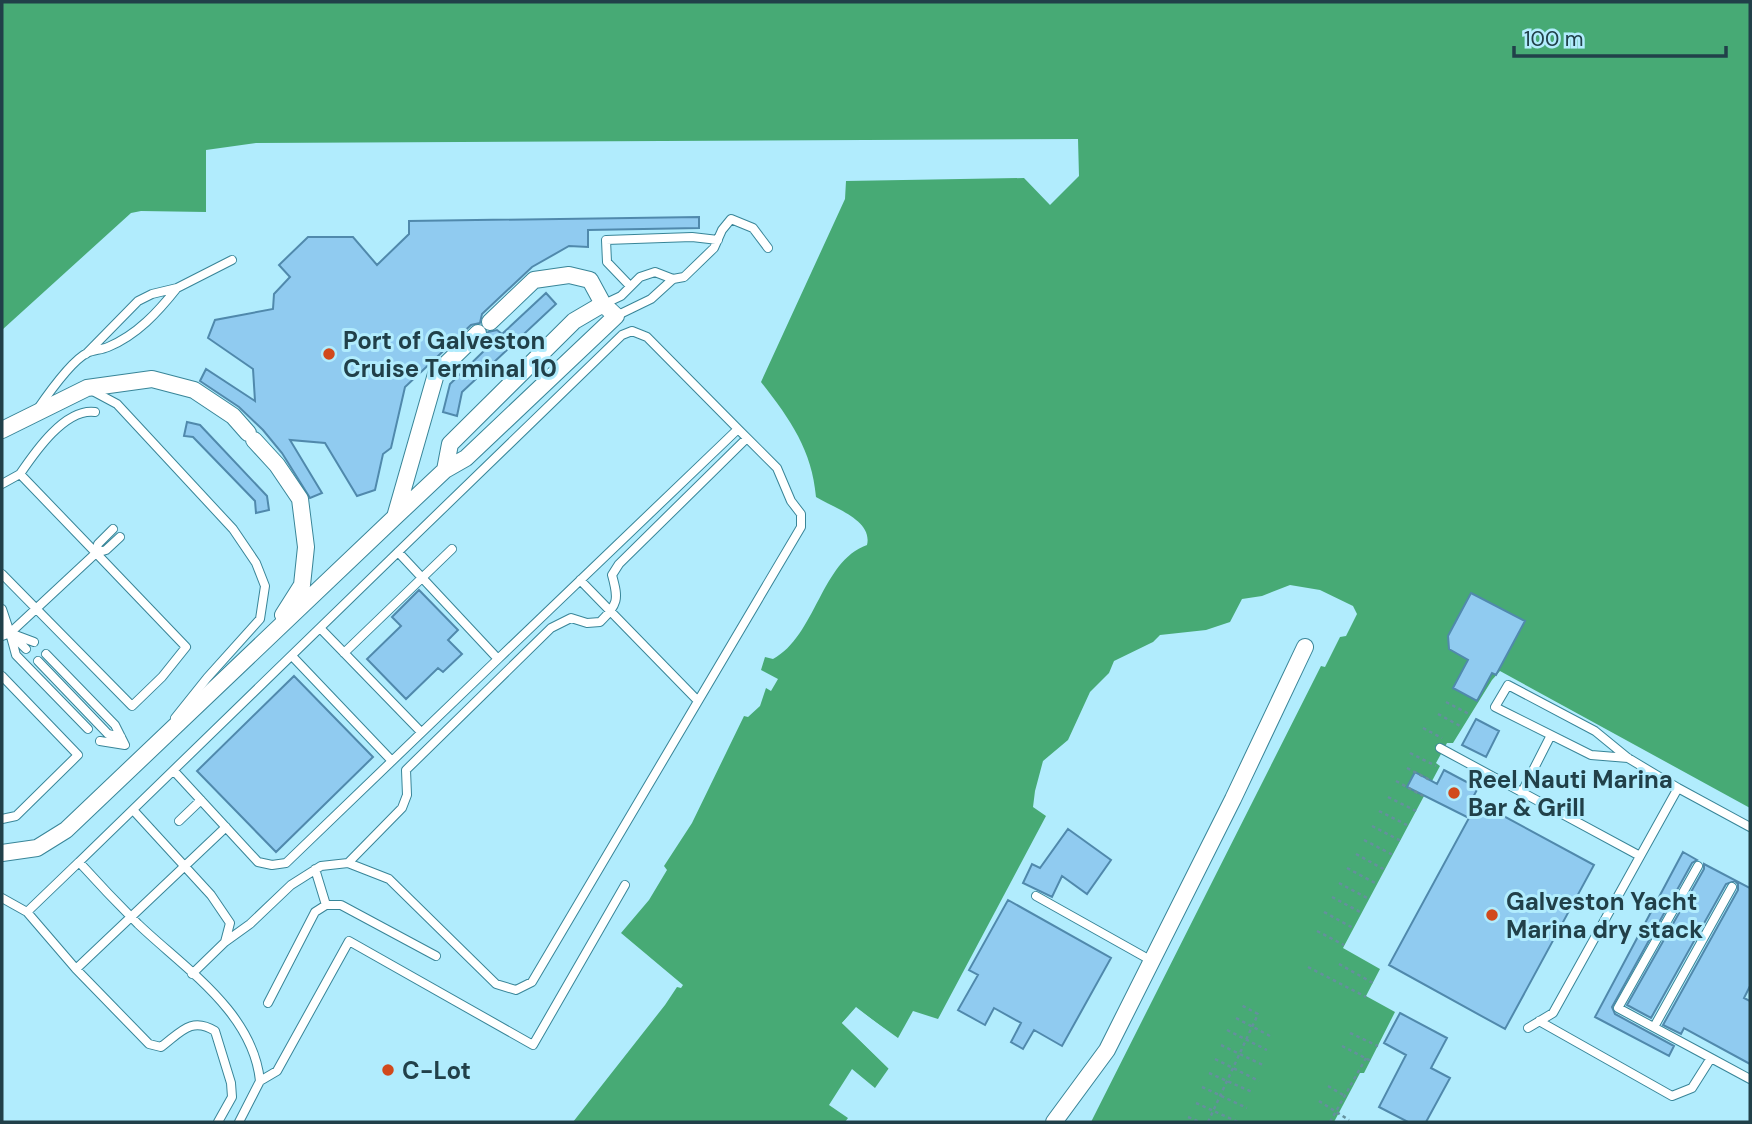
<svg xmlns="http://www.w3.org/2000/svg" width="1752" height="1124" font-family="'DM Sans',sans-serif">
  <rect width="100%" height="100%" fill="#b1ecfd"/>
  <path fill="#47aa75" d="M2,2H1750V808L1500,671L1492,680L1453,743H1447L1436,763L1440,766L1343,948L1380,969L1366,996L1395,1012L1364,1073H1360L1334,1122H1091L1321,666L1325,667L1340,637L1346,636L1357,614L1353,606L1320,590L1290,585L1262,596L1242,599L1230,622L1206,630L1160,635L1153,642L1114,661L1109,673L1090,692L1068,740L1043,761L1035,791L1033,807L1046,816L938,1019L913,1011L898,1038L856,1008L842,1023L889,1068L875,1088L852,1069L829,1105L848,1118L845,1122H573L665,1005L677,987L681,988L683,985L621,933L649,900L667,870L664,866L692,823L744,716L748,717L760,706L766,688L771,691L778,679L761,670L765,657L773,659C816,636 821,561 867,545C873,520 834,508 816,497C812,450 790,419 761,382L845,199L846,181L1024,178L1050,205L1079,176L1078,139L256,143L206,150V212L141,211L131,213L2,330Z"/>
  <path fill="#b1ecfd" d="M856,1007L900,1041H896L857,1012L847,1023L891,1065V1071L842,1023Z"/>
  <path fill="#90cbf0" stroke="#5089ac" stroke-width="2" d="M699,217V228L588,230V247L569,246L532,267L482,314L480,323L471,325L405,387L391,448L383,454L375,490L357,496L325,443L290,440L322,493L310,498L282,453L263,430L239,407L200,381L206,369L255,401L253,369L208,338L215,320L273,309L274,294L290,277L279,265L308,237H353L377,265L409,234V221Z
    M546,293L556,304L462,392L457,416L443,412L450,384L490,345L485,340L488,332L497,330L502,334Z
    M187,422L200,425L267,496L269,510L256,513L255,501L193,437L184,436Z
    M419,590L458,630L448,640L462,654L443,672L438,668L406,699L367,659L401,626L392,617Z
    M1471,593L1525,621L1496,675L1492,673L1477,701L1453,688L1468,660L1449,649L1448,636Z
    M294,676L373,757L276,852L197,771Z
    M1476,719L1499,731L1486,757L1462,745Z
    M1444,770L1478,788L1472,799L1594,865L1505,1029L1389,965L1469,818L1407,787L1415,772L1437,784Z
    M1068,829L1111,860L1087,894L1062,876L1052,897L1023,883L1032,864L1040,868Z
    M1683,852L1697,860L1692,863L1612,1007L1615,1014L1674,1046L1669,1056L1595,1017Z
    M1704,864L1750,888V986L1744,998L1750,1001V1064L1684,1028L1681,1034L1663,1025L1738,890V884L1735,881L1726,884L1651,1018L1627,1005L1704,869Z
    M1008,900L1111,958L1062,1046L1034,1030L1023,1049L1011,1042L1021,1023L994,1008L985,1025L958,1010L978,975L969,970Z
    M1400,1013L1447,1038L1431,1068L1450,1078L1426,1122H1408L1379,1107L1406,1055L1384,1043Z"/>
  <g fill="none" stroke-linecap="round" stroke-linejoin="round">
    <defs>
      <path id="lane" d="M630,286L607,262L606,240L692,237L718,240
        M177,288L232,260
        M604,304L621,296L640,277L655,272L673,279
        M616,316L651,299L673,279L684,277L714,248L722,230L731,219L753,228L768,248
        M89,389L117,404L233,529L256,563L265,586L260,619L207,678L175,718
        M37,410C48,394 71,361 87,353C93,350 101,350 108,347C137,335 158,312 177,288L152,294L138,301L86,354
        M20,474C35,452 65,408 95,412
        M2,484L20,474L96,553L10,633L2,636
        M398,552L622,335L632,331L647,337L738,429L498,659
        M96,553L98,544L113,529
        M96,553L106,550L120,537
        M2,574L132,706L162,677L186,647L96,553
        M580,580L698,701
        M2,609L10,633L2,625
        M320,628L421,732
        M12,635L26,649
        M34,642L10,633L16,655L88,729
        M344,653L452,549
        M46,654L115,725L125,745L100,741
        M292,656L392,761
        M38,661L108,734L121,737
        M2,676L78,755L16,816L2,819
        M1440,748L1640,856
        M1628,758L1591,755L1495,707L1508,685L1595,731L1628,758L1678,788L1750,827
        M174,771L258,862L272,865L286,863L498,659L398,552L79,862C98,883 118,904 138,924C184,968 253,1012 260,1081L239,1122
        M1522,792L1551,735
        M134,811L211,895L230,923L225,942L192,974
        M179,821L201,800
        M79,862L27,912L76,969L149,1044L161,1047C180,1033 191,1016 215,1031L231,1083L232,1097L218,1122
        M348,863L402,808L407,795L406,770L551,628L571,618L587,623L600,622C618,604 619,600 612,575L619,564L747,438
        M1698,866L1618,1008L1711,1058
        M315,869L326,905
        M1036,896L1152,961
        M2,898L27,912
        M225,942L250,924L291,885L321,866L348,863L389,879L496,984L516,990L532,982L801,527V514L791,501L777,468L738,429
        M76,969L226,827
        M268,1003L315,912L326,905H341L436,956
        M1539,1021L1672,1096L1692,1088L1711,1058L1750,1079
        M1654,1027L1732,887
        M1528,1028L1553,1013L1678,788
        M260,1081L277,1071L349,941L533,1045L625,885"/>
      <path id="street" d="M2,430L87,388L152,379L194,390L233,416L248,433
        M254,440L277,465L300,499L306,547L302,585L283,615
        M445,470L450,444L574,321L603,304
        M395,517L436,374L478,333
        M2,853L37,848L66,830L395,517L445,470L466,458L616,316L603,304L590,280L569,275L534,280L490,322
        M1054,1122L1107,1050L1233,799L1305,647"/>
    </defs>
    <use href="#lane" stroke="#388598" stroke-width="10"/>
    <use href="#street" stroke="#388598" stroke-width="18"/>
    <path stroke="#64909d" stroke-width="2.5" stroke-dasharray="3.5 3.5" stroke-linecap="butt" d="M1446,702L1469,714
      M1438,714L1462,727
      M1423,728L1442,738
      M1410,753L1436,766
      M1407,768L1430,780
      M1396,781L1423,796
      M1388,797L1416,811
      M1379,811L1409,826
      M1372,826L1401,841
      M1364,840L1393,855
      M1356,854L1385,870
      M1347,868L1377,884
      M1339,883L1369,899
      M1332,897L1362,913
      M1324,912L1353,928
      M1317,931L1344,945
      M1339,964L1373,983
      M1308,967L1366,997
      M1236,1018L1270,1036
      M1227,1030L1267,1050
      M1350,1033L1378,1046
      M1221,1045L1265,1066
      M1342,1046L1371,1061
      M1215,1059L1259,1081
      M1209,1073L1252,1092
      M1328,1086L1345,1096
      M1202,1087L1247,1108
      M1319,1101L1349,1120
      M1196,1103L1238,1122
      M1188,1117L1200,1122
      M1208,1122L1258,1014L1241,1005
      M1330,1122L1366,1058"/>
    <use href="#lane" stroke="#fff" stroke-width="8"/>
    <use href="#street" stroke="#fff" stroke-width="16"/>
  </g>
  <g fill="#d1491c" stroke="#b1ecfd" stroke-width="2.5">
    <circle cx="329" cy="354" r="7"/>
    <circle cx="1454" cy="793" r="7"/>
    <circle cx="1492" cy="915" r="7"/>
    <circle cx="388" cy="1070" r="7"/>
  </g>
  <g text-anchor="middle" dominant-baseline="central" stroke-width="6" stroke-linejoin="round" paint-order="stroke">
    <g font-size="24" font-weight="bold" fill="#214049" stroke="#b1ecfd" text-anchor="start">
      <text x="343" y="340">Port of Galveston<tspan x="343" dy="28">Cruise Terminal 10</tspan></text>
      <text x="1468" y="779">Reel Nauti Marina<tspan x="1468" dy="28">Bar &amp; Grill</tspan></text>
      <text x="1506" y="901">Galveston Yacht<tspan x="1506" dy="28">Marina dry stack</tspan></text>
      <text x="402" y="1070">C-Lot</text>
    </g>
  </g>
  <rect width="1752" height="1124" fill="none" stroke="#214049" stroke-width="7"/>
  <path d="M1514 46v10h212v-10" fill="none" stroke="#214049" stroke-width="3.5"/>
  <text x="1524" y="46" font-size="21" fill="#214049" stroke="#b1ecfd" stroke-width="5" paint-order="stroke">100 m</text>
</svg>
